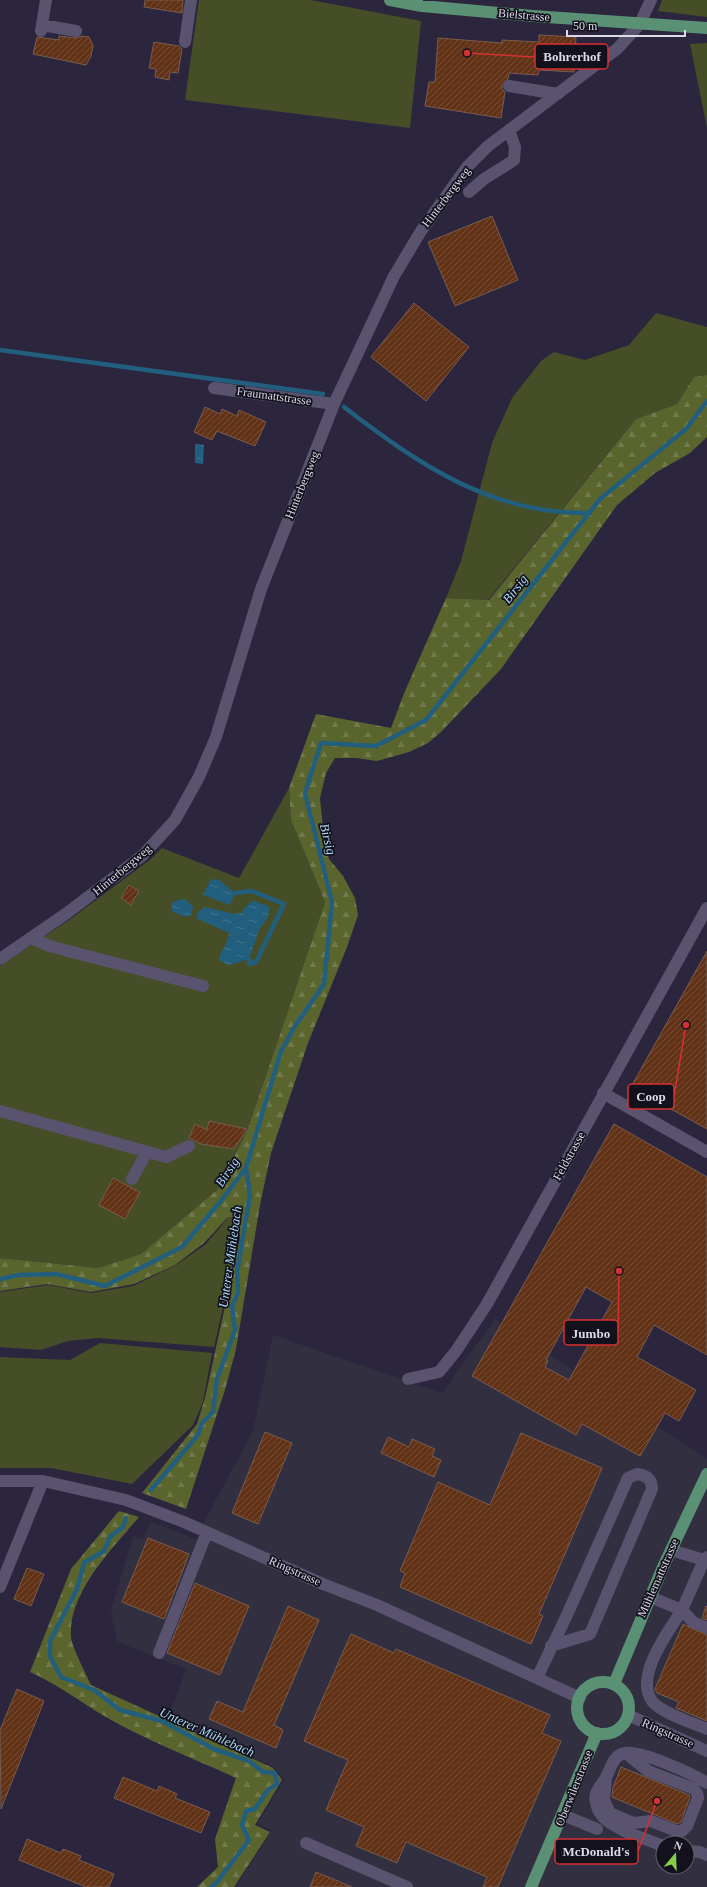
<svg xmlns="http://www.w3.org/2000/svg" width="707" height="1887" font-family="Georgia,serif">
  <defs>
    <pattern id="forest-firs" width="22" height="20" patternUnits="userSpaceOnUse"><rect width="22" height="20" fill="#5a652e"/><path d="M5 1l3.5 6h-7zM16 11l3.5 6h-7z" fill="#717a4c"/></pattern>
    <pattern id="water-ripples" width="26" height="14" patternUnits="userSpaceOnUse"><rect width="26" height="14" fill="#225f7e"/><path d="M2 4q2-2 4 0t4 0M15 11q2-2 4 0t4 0" fill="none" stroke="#427590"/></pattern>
    <pattern id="building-hatch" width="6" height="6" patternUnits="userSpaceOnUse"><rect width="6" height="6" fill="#623217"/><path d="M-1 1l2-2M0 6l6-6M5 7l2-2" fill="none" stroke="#784f39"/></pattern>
  </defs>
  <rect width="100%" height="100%" fill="#2c253e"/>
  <path fill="#322f40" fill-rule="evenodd" d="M495,1319L707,1459V1887H236L272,1830L257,1824L284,1780L274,1767L168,1719L186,1669L117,1642L111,1611L133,1536L143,1539L151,1521L197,1540L206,1518L253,1431L273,1335L442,1393ZM663,1843H687V1867H663Z"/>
  <path fill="#464e28" d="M199,0H311L421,21L410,128L185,100Z
    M662,0H707V17L658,11Z
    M707,43V128L690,44Z
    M656,313L707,327V375L694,377L677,404L636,419L488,600L446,598L461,561L492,443L512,398L541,361L554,352L585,360L629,345Z
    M289,788L291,820L325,902L247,1131L218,1189L141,1254L98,1268L0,1258V966L69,920L151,859L162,848L239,878Z
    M236,1217L239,1237L214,1347L98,1338L68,1341L41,1350L0,1347V1292L48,1285L91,1293L133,1286L176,1265L205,1245L228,1218Z
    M100,1343L212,1353L203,1402L193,1425L132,1484L51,1468H0V1357L70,1360Z"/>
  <path fill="url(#forest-firs)" d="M707,375V437L690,453L655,473L617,505L501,669L441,732L428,743L409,752L377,761L356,758H335L326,773L320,798L324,840L329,859L343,876L355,898L358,915L347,947L308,1043L271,1153L260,1205L236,1349L225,1390L186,1509L142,1493L197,1424L205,1398L240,1238L237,1216L227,1218L204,1243L175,1265L134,1284L91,1292L47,1284L0,1291V1258L98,1268L141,1254L218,1189L247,1131L325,902L291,820L289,788L316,714L391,728L405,691L446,598L489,600L636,419L677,404L694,377Z
    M119,1511L139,1517C112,1549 68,1592 71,1637C72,1647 86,1674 91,1685L273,1768L282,1780L255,1825L270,1832L234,1887H197L218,1867L215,1839L236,1778C193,1758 147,1741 106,1717C80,1702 59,1685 30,1672L71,1569Z"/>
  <path fill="url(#water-ripples)" d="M195,444L204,445L203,464L195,463Z
    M211,879L219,880L235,893L230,905L203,895Z
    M182,899L188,901L193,907L191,915L186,917L173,912L171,908L173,902Z
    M254,901L270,907L268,917L259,930L249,959L229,965L219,960C220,950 229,944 229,933L196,918L198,912L205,907L234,914L241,913L250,902Z"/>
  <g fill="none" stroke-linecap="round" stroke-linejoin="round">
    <path stroke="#225f7e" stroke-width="4.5" d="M0,350L323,394
      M344,407C418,464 492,515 590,513
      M235,893L252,891L284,904L256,962L249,964V959
      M0,1279L18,1275L56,1274L105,1286L182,1247L220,1202L246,1168L281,1051L295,1026L324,984L332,902L305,793L321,743L376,746L426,720L600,499L686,429L707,401
      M151,1490L198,1435L202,1423L213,1412L217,1379L235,1330L232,1307L238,1292L237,1272L250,1195L246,1168
      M126,1518L123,1527L110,1537L104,1551L84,1563L77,1589L50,1641V1656L61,1677L94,1690L120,1710L162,1721L214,1749L249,1761L263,1772L275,1773L277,1784L268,1790L255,1809L246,1811L242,1825L249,1840L217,1882L211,1887"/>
  </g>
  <path fill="url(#building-hatch)" stroke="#795c4d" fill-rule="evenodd" d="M145,0H183L182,13L144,7Z
    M539,35L576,37L574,72L539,70L538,75L509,73L508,79L502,84V89L505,92L501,118L425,106L429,82H435L438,38L502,43V40L539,42Z
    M59,36L75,38L82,36L89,37L93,45L91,56L86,65L33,54L37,37L59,40Z
    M154,42L179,46L182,49L178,73L170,72L169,80L155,77L156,69L149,68Z
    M492,216L518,280L455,306L428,242Z
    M414,303L469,347L426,401L371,357Z
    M205,407L220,414L222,409L237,416L239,410L266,422L255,446L217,431L212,440L194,432Z
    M129,885L139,891L131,905L121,898Z
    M707,951V1129L631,1087Z
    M209,1121L247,1129L234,1149L201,1144L189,1138L195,1124L207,1130Z
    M614,1124L707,1177V1355L654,1325L637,1357L696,1390L679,1421L665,1413L640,1456L582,1424L576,1435L472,1376ZM586,1287L612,1302L569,1380L545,1367L548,1361L546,1360Z
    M113,1178L140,1192L125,1219L99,1205Z
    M265,1432L292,1443L258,1524L232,1513Z
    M521,1433L602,1468L539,1614L543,1616L531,1644L400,1587L405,1573L400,1571L438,1482L490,1505Z
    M388,1437L409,1447L412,1439L435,1449L432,1456L441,1460L434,1477L381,1453Z
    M148,1538L189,1554L164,1619L122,1602Z
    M27,1568L44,1574L31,1606L14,1599Z
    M195,1583L249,1606L220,1675L167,1653Z
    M288,1606L319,1620L274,1725L283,1730L276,1748L209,1719L217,1701L243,1712Z
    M706,1606L707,1607V1620L702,1618Z
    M683,1624L707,1635V1721L676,1708L679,1702L657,1693L655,1689Z
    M351,1634L394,1653L396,1649L550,1715L542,1733L561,1741L498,1887H483L487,1877L406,1842L397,1863L356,1846L364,1827L326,1810L348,1760L304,1741Z
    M17,1689L44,1701L1,1809L0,1730Z
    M621,1767L689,1795L690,1797L681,1822L677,1824L612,1797L613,1788Z
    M123,1777L157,1791L159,1786L177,1794L175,1798L210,1812L201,1833L114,1798Z
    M27,1839L61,1853L63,1849L81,1856L79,1860L114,1874L109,1887H86L19,1860Z
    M316,1872L352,1887H310Z"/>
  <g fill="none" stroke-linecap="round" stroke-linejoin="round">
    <path stroke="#59536f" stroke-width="12" d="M42,25L76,31
      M41,31L46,0
      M185,42L191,0
      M509,86L558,94
      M469,192L484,179L514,160L515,147L509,130
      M214,388L334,404
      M32,938L49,946L203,986
      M0,959L67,913L142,856L175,820L199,777L216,737L261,589L334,404L394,276L421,231L467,167L488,146L617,49L639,25L651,0
      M603,1093L707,1152
      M0,1111L166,1157L189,1146
      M132,1179L147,1152
      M408,1379L439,1372L456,1351L487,1304L707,908
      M0,1481H43L126,1500L184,1522L323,1584L377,1605L580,1698
      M671,1550L704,1560L707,1557
      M704,1560L682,1610L693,1622L707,1628
      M0,1587L43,1481
      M650,1597L682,1610C669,1631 634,1676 652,1701C661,1713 693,1723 707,1729
      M159,1653L207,1532
      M537,1678L567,1615L628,1478L637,1474C646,1475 652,1479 652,1489L590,1634L551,1646
      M628,1715L707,1751
      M606,1778L604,1800L610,1813L633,1823L651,1821L676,1831H682L687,1826L698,1798L697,1793L694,1789L648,1771L626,1753
      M563,1815L597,1829
      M306,1843L407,1887
      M663,1846C646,1839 615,1830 603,1817C598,1812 594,1801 596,1794C598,1788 602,1784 605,1779C611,1770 612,1755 625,1753C643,1751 691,1773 707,1783
      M687,1851L700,1852L707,1855"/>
    <path stroke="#5a9175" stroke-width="12" d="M390,0L422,6L533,16L707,28
      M577 1708a26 26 0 1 1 52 0a26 26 0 1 1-52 0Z
      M614,1684L663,1567L707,1474
      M531,1887L597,1733"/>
  </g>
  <g text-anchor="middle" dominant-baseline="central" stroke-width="3.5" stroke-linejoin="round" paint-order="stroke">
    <g font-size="12" fill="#dcd9e9" stroke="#13111c">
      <text transform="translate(524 15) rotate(5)">Bielstrasse</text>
      <text transform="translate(446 197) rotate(-53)">Hinterbergweg</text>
      <text transform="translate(274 396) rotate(8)">Fraumattstrasse</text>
      <text transform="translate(302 485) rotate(-68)">Hinterbergweg</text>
      <text transform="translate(122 870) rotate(-40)">Hinterbergweg</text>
      <text transform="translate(569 1156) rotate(-61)">Feldstrasse</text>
      <text transform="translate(295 1571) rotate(24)">Ringstrasse</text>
      <text transform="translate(658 1578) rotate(-66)">Mühlemattstrasse</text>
      <text transform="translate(668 1733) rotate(24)">Ringstrasse</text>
      <text transform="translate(574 1788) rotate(-68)">Oberwilerstrasse</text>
    </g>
    <g font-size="13" font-style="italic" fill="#a9dbf8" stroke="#13111c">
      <text transform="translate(515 589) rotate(-52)">Birsig</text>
      <text transform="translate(328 839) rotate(76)">Birsig</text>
      <text transform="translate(227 1172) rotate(-57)">Birsig</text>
      <text transform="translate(230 1257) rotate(-82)">Unterer Mühlebach</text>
      <text transform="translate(207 1732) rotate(24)">Unterer Mühlebach</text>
    </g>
  </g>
  <path fill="none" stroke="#d63132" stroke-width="1.5" d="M467 53L535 57M686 1025L674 1096M619 1271L618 1333M657 1801L638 1851"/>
  <g fill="#d63132" stroke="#13111c" stroke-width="1.5">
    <circle cx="467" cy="53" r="4"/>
    <circle cx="686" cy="1025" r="4"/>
    <circle cx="619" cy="1271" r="4"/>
    <circle cx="657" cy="1801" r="4"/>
  </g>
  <g fill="#13111c" stroke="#d63132" stroke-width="1.5">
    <rect x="535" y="44" width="73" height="25" rx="4"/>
    <rect x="628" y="1084" width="46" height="25" rx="4"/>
    <rect x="564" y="1320" width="54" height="25" rx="4"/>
    <rect x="555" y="1839" width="83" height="25" rx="4"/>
  </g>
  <g font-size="13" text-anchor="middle" font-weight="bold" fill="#dcd9e9">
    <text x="572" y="61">Bohrerhof</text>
    <text x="651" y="1101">Coop</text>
    <text x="591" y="1338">Jumbo</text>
    <text x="596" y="1856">McDonald's</text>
  </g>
  <g transform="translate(675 1855) rotate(19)"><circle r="19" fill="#13111c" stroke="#63616e"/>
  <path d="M0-3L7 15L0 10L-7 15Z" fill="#87cf4a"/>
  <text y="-6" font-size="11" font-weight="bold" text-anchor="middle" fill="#dcd9e9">N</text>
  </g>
  <path d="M567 30v6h118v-6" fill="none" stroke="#dcd9e9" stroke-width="2"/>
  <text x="573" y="30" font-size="12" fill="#dcd9e9" stroke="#13111c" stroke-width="3" paint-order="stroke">50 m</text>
</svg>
